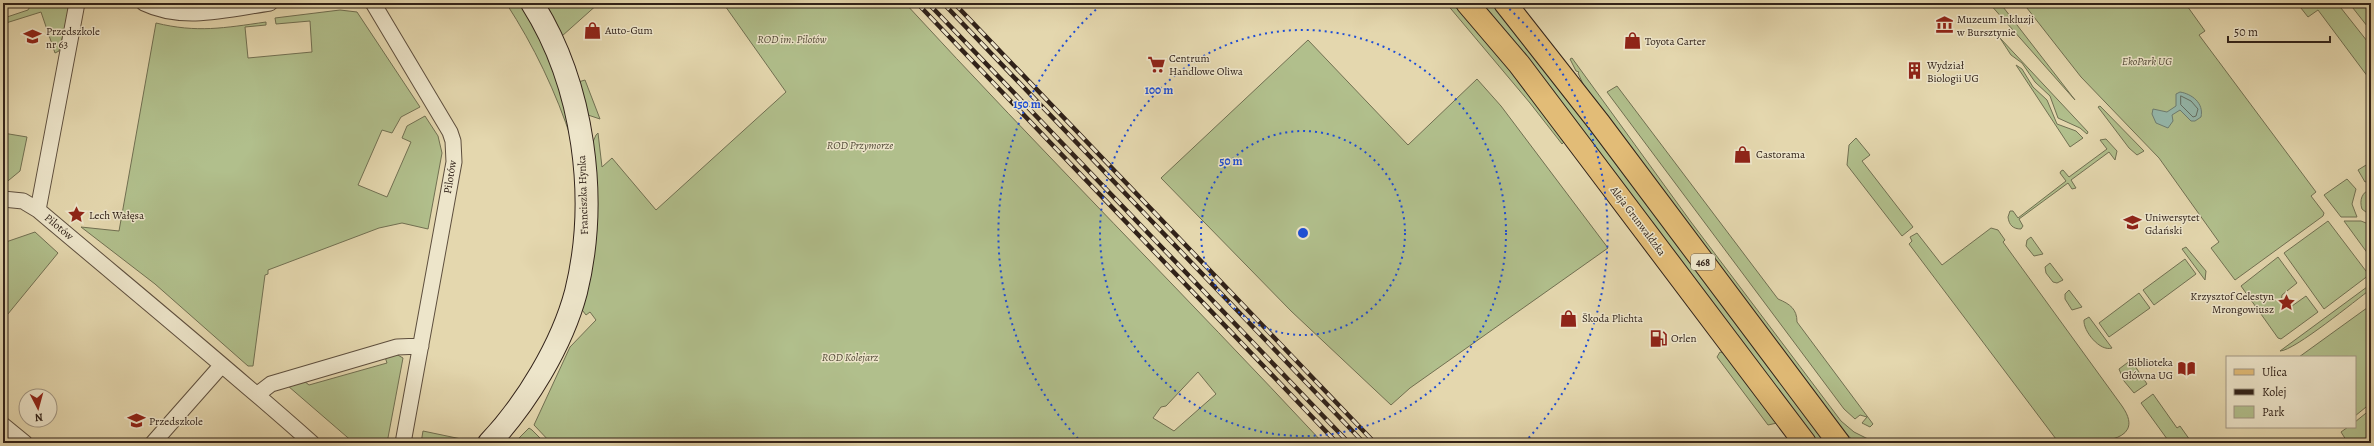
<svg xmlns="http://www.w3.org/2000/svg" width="2374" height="446" font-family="Alegreya,serif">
  <rect width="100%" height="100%" fill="#e4d7ae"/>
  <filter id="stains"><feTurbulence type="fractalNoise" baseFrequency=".005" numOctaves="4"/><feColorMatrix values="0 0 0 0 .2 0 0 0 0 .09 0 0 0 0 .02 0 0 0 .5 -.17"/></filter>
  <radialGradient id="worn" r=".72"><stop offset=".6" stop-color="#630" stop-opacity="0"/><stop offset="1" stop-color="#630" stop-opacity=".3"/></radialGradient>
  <path fill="#b1bf8c" stroke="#717052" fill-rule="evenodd" d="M32,3H71L59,51L55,53L41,12L6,23L4,18L28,10Z
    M506,3H521L540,36L560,86L572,141C556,92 534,46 506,3Z
    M546,3H599L562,36Z
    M723,3H905C1042,152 1185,295 1323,443H551L534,425L570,347L596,320L590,312L586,315L579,306L592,144L596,135L598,133L602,167L612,158L656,210L786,92ZM1198,372L1216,394L1174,431L1153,418L1161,407L1166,406Z
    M1446,3H1452C1492,47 1531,93 1564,142L1562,144L1530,103Z
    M1480,3H1492L1520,36L1827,443H1817Z
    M1989,3H2000L2075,100Z
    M2023,3H2185L2205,31L2199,35L2316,192L2311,196L2324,213L2323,216L2235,280L2211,248L2219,242L2159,158L2081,77Z
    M2297,3H2337L2371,46V81L2318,10L2308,17Z
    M2349,3H2371V31Z
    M340,10L357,12L420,107L401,117L392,133L382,130L358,185L387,197L411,142L402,138L407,126L425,116L438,136L442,153L428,229L402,223L379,228L268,270V274L265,275L253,366H248L155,284L81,227L119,231L156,23C197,33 224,28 266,22V25L245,27L248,58L312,52L310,21L276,24L275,18Z
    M2000,38L2088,132L2087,134L2080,128L2058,118L2050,96L2035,82L2022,63L2011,55Z
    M1308,40L1408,145L1477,79L1501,106L1608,248L1410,388L1391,405L1291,311L1161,178Z
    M1572,58L1691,222L1841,421L1854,432L1868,439L1867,443H1856L1843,431L1583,84L1578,73L1579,72L1576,71L1570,59Z
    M2016,65L2022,69L2033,87L2047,100L2057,124L2076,131L2083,138L2070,147Z
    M585,80L600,119L588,115L575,83Z
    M1617,86L1778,299C1790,304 1797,309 1797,322L1873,424L1870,427L1862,423L1867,417L1860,415L1855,419L1844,409L1607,92Z
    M2100,106L2144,151L2137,155L2129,148L2098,107Z
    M3,133L27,137L20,171L3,185Z
    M1856,138L1870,155L1862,161L1913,227L1902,236L1847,165L1849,145Z
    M2106,139L2117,151L2115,160L2109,152L2071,180L2076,188L2072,189L2068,183L2019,219L2023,226L2021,229C2013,229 2009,225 2008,217L2010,211H2013L2018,218L2066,181L2060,173L2061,171L2063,170L2069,177L2107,149L2100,140Z
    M2371,162V180L2365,182L2358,170Z
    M2347,179L2356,189L2352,204L2357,217H2341L2324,195Z
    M2371,189V216L2362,209C2359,200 2362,192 2371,189Z
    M2328,221L2369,275L2324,309L2284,253Z
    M2344,221H2361L2371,225V258Z
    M1991,228L1998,230L2005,240L2003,242L2122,406C2150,446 2086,443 2059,443L1909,244L1912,241L1910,237L1917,233L1942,265Z
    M35,232L58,253L3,320V243Z
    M2031,237L2043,254L2034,256L2026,246L2027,240Z
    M2186,247L2206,271L2205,280L2182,249Z
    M2278,257L2297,283L2282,295L2281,303L2286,306H2292L2306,296L2318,312L2281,339L2278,338L2241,286Z
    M2185,259L2196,274L2154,305L2143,290Z
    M2050,263L2063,280L2057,283L2053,282L2046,273L2045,267Z
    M2371,284V289C2356,300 2294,351 2280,351Z
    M2069,290L2082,307L2072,310L2065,299V294Z
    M2139,293L2150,308L2109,337L2099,323Z
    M2371,305V403L2355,416V357H2299Z
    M2089,317L2112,348C2100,352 2083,331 2084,320Z
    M1720,352L1724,353L1777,423L1768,425L1717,357Z
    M396,354L403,358L387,443H354L288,386L304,381L309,385L387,363L385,357Z
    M2131,360L2147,384L2134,393L2124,381L2119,369Z
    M2153,394L2177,428L2180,426L2192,443H2170L2141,403Z
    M2371,409V443H2348L2341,432L2348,427H2355V422Z
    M529,428L532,430L545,443H514Z
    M423,431L466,440L469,443H421Z"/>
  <path fill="#95b9ad" stroke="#6d7d72" d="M2180,92C2192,94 2204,103 2201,117L2195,121H2191L2180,110L2172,115L2173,121L2168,128L2156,123L2152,114L2153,109L2167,112L2176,106V94Z"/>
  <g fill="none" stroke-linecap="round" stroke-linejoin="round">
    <path stroke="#636e63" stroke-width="1" d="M2181,96L2191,101L2198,109L2196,116L2193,117L2181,105Z"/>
    <defs>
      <path id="street" d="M144,3C183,22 229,9 270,3
        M373,3L450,132L453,141L454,162L403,443
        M3,199L23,201L38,210C129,287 222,363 312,443
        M38,210L77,3
        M258,394L271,384L397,347L421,346
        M3,425L25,443
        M153,443L221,366"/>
      <path id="secondary" d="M489,443C526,404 562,345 576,292C599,199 584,85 532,3"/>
      <path id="primary" d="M1467,3L1519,64L1805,443
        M1505,3L1600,124L1839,443"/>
    </defs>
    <use href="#street" stroke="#5e4f3e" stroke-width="17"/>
    <use href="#secondary" stroke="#312219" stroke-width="24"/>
    <use href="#primary" stroke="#312219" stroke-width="24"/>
    <use href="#street" stroke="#ede5ca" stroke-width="15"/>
    <use href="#secondary" stroke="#ede5ca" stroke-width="22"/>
    <use href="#primary" stroke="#e2bc77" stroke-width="22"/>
    <defs>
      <path id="rail" d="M917,3L1337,443
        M928,3L1349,443
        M943,3L1364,443
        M954,3L1375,443"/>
    </defs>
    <use href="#rail" stroke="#312219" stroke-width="4.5"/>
    <use href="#rail" stroke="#ede5ca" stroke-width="3" stroke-dasharray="9" stroke-linecap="butt"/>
  </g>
  <g fill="none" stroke="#1d4ed8" stroke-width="2" stroke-dasharray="2 4">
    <circle cx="1303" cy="233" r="102"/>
    <circle cx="1303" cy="233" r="203"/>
    <path d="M1082 443A305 305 0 0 1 1101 5M1505 5A305 305 0 0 1 1524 443"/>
  </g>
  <defs>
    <symbol id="museum-bare" viewBox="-9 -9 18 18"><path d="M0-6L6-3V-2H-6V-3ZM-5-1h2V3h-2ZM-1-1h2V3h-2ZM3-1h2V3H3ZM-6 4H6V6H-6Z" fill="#8f2418" stroke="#ede5ca" stroke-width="2.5" paint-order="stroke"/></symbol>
    <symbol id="shop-bare" viewBox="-9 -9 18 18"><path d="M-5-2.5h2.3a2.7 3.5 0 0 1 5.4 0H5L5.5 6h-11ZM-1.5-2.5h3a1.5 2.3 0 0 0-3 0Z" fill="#8f2418" stroke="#ede5ca" stroke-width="2.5" paint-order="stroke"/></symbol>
    <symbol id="school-bare" viewBox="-9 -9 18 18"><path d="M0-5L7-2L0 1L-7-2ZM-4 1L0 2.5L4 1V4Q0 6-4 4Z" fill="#8f2418" stroke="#ede5ca" stroke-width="2.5" paint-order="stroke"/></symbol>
    <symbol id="supermarket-bare" viewBox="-9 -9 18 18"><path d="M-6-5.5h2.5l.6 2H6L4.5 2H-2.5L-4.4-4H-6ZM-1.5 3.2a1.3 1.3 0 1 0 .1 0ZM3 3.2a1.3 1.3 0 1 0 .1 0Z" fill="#8f2418" stroke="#ede5ca" stroke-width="2.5" paint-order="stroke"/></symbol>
    <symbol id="building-bare" viewBox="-9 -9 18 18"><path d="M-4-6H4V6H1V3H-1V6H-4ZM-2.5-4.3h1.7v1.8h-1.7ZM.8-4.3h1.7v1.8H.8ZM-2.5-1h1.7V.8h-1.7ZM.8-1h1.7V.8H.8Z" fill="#8f2418" stroke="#ede5ca" stroke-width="2.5" paint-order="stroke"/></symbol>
    <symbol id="sight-bare" viewBox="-9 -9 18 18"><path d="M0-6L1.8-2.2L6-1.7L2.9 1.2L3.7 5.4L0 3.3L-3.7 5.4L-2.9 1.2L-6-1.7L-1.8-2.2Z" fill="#8f2418" stroke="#ede5ca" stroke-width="2.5" paint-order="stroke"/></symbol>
    <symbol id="university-bare" viewBox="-9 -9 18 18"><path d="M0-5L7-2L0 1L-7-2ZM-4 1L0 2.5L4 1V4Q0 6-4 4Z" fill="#8f2418" stroke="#ede5ca" stroke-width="2.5" paint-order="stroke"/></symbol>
    <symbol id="fuel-bare" viewBox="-9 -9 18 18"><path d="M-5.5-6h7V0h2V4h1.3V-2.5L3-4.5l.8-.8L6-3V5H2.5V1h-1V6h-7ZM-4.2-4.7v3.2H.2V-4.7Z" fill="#8f2418" stroke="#ede5ca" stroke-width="2.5" paint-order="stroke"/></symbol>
    <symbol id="library-bare" viewBox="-9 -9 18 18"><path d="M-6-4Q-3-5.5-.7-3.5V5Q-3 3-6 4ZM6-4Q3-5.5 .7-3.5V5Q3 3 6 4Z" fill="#8f2418" stroke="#ede5ca" stroke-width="2.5" paint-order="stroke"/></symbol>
  </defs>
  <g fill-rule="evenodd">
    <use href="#museum-bare" x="1932" y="12" width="25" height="25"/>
    <use href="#shop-bare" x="580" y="18" width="25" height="25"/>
    <use href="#school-bare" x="20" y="24" width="25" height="25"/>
    <use href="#shop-bare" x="1620" y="28" width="25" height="25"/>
    <use href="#supermarket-bare" x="1144" y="52" width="25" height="25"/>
    <use href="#building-bare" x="1902" y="58" width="25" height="25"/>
    <use href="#shop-bare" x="1730" y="142" width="25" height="25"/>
    <use href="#sight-bare" x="64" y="202" width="25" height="25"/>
    <use href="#university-bare" x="2120" y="210" width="25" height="25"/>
    <use href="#sight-bare" x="2274" y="290" width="25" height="25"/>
    <use href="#shop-bare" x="1556" y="306" width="25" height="25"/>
    <use href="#fuel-bare" x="1646" y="326" width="25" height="25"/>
    <use href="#library-bare" x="2174" y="356" width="25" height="25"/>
    <use href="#school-bare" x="124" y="408" width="25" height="25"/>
  </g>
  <g text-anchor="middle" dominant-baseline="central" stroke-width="3" stroke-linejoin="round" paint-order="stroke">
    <rect fill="#ede5ca" stroke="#695c4e" stroke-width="1" x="1691" y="254" width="24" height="16" rx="3"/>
    <g font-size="10" font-weight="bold" fill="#312219">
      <text x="1703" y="262">468</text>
    </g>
    <g font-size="11" fill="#312219" stroke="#ede5ca" text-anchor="start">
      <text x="1957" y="19">Muzeum Inkluzji<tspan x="1957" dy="13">w Bursztynie</tspan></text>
      <text x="605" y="30">Auto-Gum</text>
      <text x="46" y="31">Przedszkole<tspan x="46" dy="13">nr 63</tspan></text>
      <text x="1645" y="41">Toyota Carter</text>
      <text x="1169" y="58">Centrum<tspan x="1169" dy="13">Handlowe Oliwa</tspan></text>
      <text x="1927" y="65">Wydział<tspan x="1927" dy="13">Biologii UG</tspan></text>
      <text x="1756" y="154">Castorama</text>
      <text x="89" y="215">Lech Wałęsa</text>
      <text x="2145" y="217">Uniwersytet<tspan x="2145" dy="13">Gdański</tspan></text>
      <text x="2274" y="296" text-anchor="end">Krzysztof Celestyn<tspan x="2274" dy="13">Mrongowiusz</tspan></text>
      <text x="1582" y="318">Škoda Plichta</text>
      <text x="1671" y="338">Orlen</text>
      <text x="2173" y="362" text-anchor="end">Biblioteka<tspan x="2173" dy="13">Główna UG</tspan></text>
      <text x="149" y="421">Przedszkole</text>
    </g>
    <g font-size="11" font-style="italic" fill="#514936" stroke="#ede5ca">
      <text x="792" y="39">ROD im. Pilotów</text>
      <text x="2147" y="61">EkoPark UG</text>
      <text x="860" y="145">ROD Przymorze</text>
      <text x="850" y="357">ROD Kolejarz</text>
    </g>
    <g font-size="11" fill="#312219" stroke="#ede5ca">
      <text transform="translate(450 177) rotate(-81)">Pilotów</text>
      <text transform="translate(583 195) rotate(-92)">Franciszka Hynka</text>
      <text transform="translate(1638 221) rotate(53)">Aleja Grunwaldzka</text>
      <text transform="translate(59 227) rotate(40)">Pilotów</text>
    </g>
  </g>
  <circle cx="1303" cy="233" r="6" fill="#1d4ed8" stroke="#ede5ca" stroke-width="2"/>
  <g font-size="12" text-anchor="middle" font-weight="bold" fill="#1d4ed8" stroke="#ede5ca" stroke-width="3" stroke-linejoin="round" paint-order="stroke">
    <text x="1159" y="94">100 m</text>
    <text x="1027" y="108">150 m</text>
    <text x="1231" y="165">50 m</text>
  </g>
  <rect width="2374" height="446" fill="none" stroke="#e4d7ae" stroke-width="16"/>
  <rect x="4" y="4" width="2366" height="438" fill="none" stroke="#312219" stroke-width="2"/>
  <rect x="8" y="8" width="2358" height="430" fill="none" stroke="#312219"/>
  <rect x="2226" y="356" width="130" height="72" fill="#ede5ca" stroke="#a29783"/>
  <rect x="2234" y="369" width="20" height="6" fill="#e2bc77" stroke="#a29783"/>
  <text x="2262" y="376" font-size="12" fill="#312219">Ulica</text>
  <rect x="2234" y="389" width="20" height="6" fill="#312219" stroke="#a29783"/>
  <text x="2262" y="396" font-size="12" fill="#312219">Kolej</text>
  <rect x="2234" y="406" width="20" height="12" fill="#b1bf8c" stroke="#a29783"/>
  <text x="2262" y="416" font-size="12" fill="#312219">Park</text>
  <g transform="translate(38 408) rotate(174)"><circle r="19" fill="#ede5ca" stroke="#a29783"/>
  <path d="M0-3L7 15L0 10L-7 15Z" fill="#8f2418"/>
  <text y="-6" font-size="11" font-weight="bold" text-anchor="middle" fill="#312219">N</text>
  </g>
  <path d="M2228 36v6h102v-6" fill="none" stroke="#312219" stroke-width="2"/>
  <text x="2234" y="36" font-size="12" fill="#312219" stroke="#ede5ca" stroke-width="3" paint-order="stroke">50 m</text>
  <rect width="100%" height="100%" filter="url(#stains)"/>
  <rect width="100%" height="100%" fill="url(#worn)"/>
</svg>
